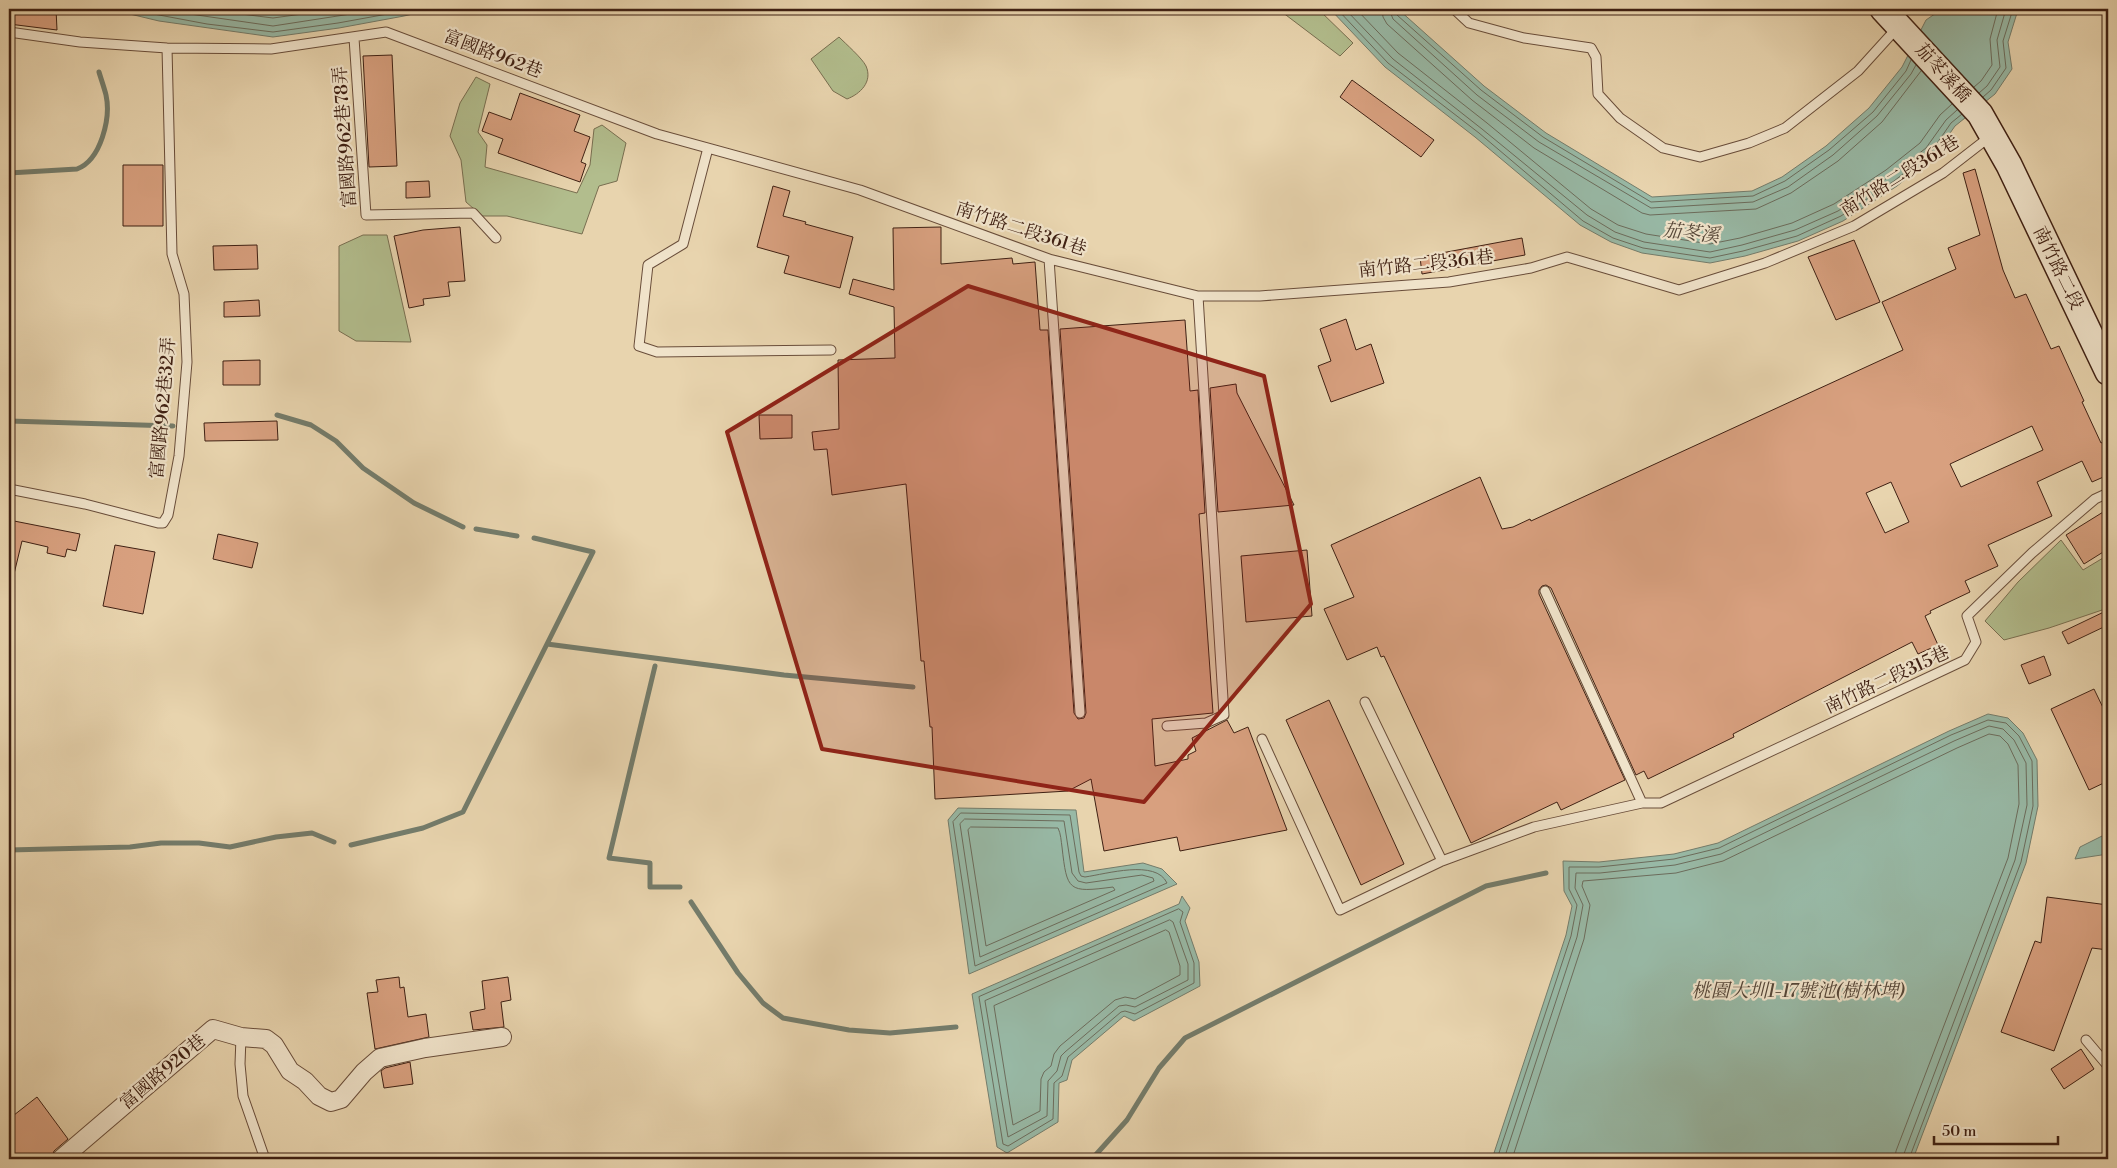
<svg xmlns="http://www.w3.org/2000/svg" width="2117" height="1168" font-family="'Libre Bodoni','Noto Serif TC',serif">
  <rect width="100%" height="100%" fill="#e8d4ae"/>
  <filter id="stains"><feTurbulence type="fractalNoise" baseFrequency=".004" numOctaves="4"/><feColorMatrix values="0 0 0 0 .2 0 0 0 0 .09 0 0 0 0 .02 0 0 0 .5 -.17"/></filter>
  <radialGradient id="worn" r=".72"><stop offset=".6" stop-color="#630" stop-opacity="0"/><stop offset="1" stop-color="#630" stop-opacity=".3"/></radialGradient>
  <path fill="#b2bd8d" stroke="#786e50" d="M1278,9H1318L1353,43L1340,56Z
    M839,37C846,44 862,58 866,66C873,82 860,94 847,99L833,91L811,59Z
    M476,77L490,84L478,132L487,145L485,167L577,193L590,165L594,129L602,125L626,143L617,181L599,186L582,234L507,216H482L466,202L461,160L450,136L460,103Z
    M363,235H387L411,342L356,341L339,331V246Z
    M2061,540L2083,570L2108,555V608L2049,628L2004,640L1985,621L2018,582Z"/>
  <path fill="#98b9a6" stroke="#747c6b" d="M109,9H435L404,16L339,28L273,37L159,21Z
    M1330,9H1398L1484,86L1546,133L1652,197L1752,191L1782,177L1826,146L1869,108L1902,67L1926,20L1942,9H2019L2017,13L2008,42L2012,69L1995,94L1955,126L1934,156L1897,186L1843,221L1798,241L1745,256L1710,263L1642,253L1611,242L1580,225L1475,137L1385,67Z
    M1988,714L2008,718L2023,733L2037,760L2038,806L2026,863L1913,1159H1492L1566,935L1572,906L1564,891L1563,861L1599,862L1674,854L1718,843L1949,731Z
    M958,808L1076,810L1084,872L1143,863L1162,869L1177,884L969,974L948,820Z
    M2104,835L2108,844V854L2075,859L2080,847Z
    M1182,896L1190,908L1185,921L1199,962L1200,986L1134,1021L1124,1016L1072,1060L1067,1080L1059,1083L1058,1122L1007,1153L997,1147L972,994L1179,904Z"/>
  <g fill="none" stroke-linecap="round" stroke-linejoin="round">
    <path stroke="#6c6c5c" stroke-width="1" d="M127,9L207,24L273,32L338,23L415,9
      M155,9L273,26L383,9
      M201,9L273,18L339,9
      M1337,9L1388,63L1479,133L1583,221L1613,238L1643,248L1710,258L1743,251L1797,236L1841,216L1894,181L1931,152L1951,123L1962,114
      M1345,9L1393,59L1482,129L1587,215L1615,232L1644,242L1710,252L1742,245L1795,230L1838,211L1890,176L1926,148L1946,120L1957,110
      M1356,9L1398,53L1487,123L1591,209L1618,225L1646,234L1710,244L1740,238L1792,223L1834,204L1886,170L1920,143L1940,115L1952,104
      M1382,9L1383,17L1387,24L1472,100L1534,148L1642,213L1650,215L1756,209L1791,193L1838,161L1882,122L1921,71
      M1389,9L1393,19L1477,95L1539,142L1651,208L1753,202L1788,187L1833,155L1877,116L1911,74L1916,65
      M1395,9L1397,15L1481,90L1543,137L1651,202L1753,196L1785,181L1829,150L1873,112L1906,71L1911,60
      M1974,87L1981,81L1992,65L1990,39L1998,9
      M1979,93L1987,86L2000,67L1997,40L2006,9
      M1983,97L1991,90L2006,68L2003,41L2013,9
      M961,813L1070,815L1079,872L1081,876L1085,877C1106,874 1156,859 1167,883L975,966L953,822Z
      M965,819L1064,821L1072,873L1078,881L1086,883L1142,875L1153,878L1154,881L980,957L960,824Z
      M971,827L1058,828C1061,834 1061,841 1062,847C1067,891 1068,893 1113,887L1115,890L986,946L968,830Z
      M1179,909L1183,912L1180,922L1194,963V983L1135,1014L1125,1011L1121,1012L1068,1057L1062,1076L1054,1083L1053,1119L1008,1146L1003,1144L979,997Z
      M1170,920L1173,922L1188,964V980L1135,1007L1126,1005L1119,1006L1065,1052L1061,1056L1057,1071L1048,1081L1047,1116L1008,1137L985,1001Z
      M1166,930L1169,932L1180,966V975L1135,999L1125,997L1115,1000L1060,1046L1054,1054L1051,1066L1044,1072L1041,1079L1040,1111L1013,1125L994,1006Z
      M1497,1159L1571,936L1577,905L1569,889V867H1599L1674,859L1719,848L1951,735L1988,720L2006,723L2019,736L2032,761L2033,806L2021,862L1909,1159
      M1504,1159L1577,937L1583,905L1575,888L1576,873H1600L1675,865L1721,854L1954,741L1989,726L2003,729L2014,740L2026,763L2027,805L2015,860L1902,1159
      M1512,1159L1584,939L1590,905L1582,886L1583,881L1676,873L1723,861L1957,748L1989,734L2000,736L2008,744L2018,765L2019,804L2008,858L1896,1151L1895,1159"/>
    <path stroke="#747c6b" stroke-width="5" d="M9,173L77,169C101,160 111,118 106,95C104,87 101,79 99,72
      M277,415L311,425L336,441L363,468L414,503L463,527
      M9,421L173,426
      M476,529L517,536
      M534,538L593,552L547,644
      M655,666L609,858L650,863V887H680
      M351,845L423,828L463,812L547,644L784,675L913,687
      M9,850L130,847L161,843H199L230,847L276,837L312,833L334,842
      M691,902L738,973L763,1003L783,1018L849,1030L890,1033L956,1027
      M1092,1159L1127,1120L1159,1068L1185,1038L1486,886L1546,873"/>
  </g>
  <path fill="#d8a07f" stroke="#3f2013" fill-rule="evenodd" d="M9,9H56L57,30L9,24Z
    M392,55L397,166L369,167L363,56Z
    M1352,80L1434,140L1421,157L1340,97Z
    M520,93L580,115L574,131L590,137L581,162L586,164L580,182L498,153L503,139L482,131L489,112L511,120Z
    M123,165H163V226H123Z
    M1975,169L2003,270L2015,298L2026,294L2051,349L2059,346L2084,401L2082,402L2101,443L2108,440V475L2092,482L2082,461L2037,482L2052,516L1988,545L1998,566L1965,581L1970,592L1930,611L1931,613L1925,616L1938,645L1918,654L1912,642L1733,734L1734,737L1648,779L1644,771L1636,775L1551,588L1546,585L1542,586L1539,590V594L1625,780L1561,810L1557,802L1471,843L1384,656L1381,657L1377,647L1347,660L1324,609L1354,597L1331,545L1480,477L1502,529L1513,527L1530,519L1531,521L1903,350L1882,302L1956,269L1948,248L1980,235L1963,173ZM2032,426L2043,450L1961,487L1950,464ZM1891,482L1909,522L1885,533L1866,493Z
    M429,181L430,197L406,198V182Z
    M773,186L790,191L783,216L806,222L805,224L853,237L840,288L784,273L789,256L757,247Z
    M460,227L465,281L448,282L450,296L423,299L424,305L409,308L394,236L423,230Z
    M941,227V264L1012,258L1013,264L1035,262L1040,330H1048L1074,713L1078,719L1084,718L1086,713L1060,329L1185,320L1190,391L1198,390L1205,513L1199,514L1213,713L1152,719L1155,766L1188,759V755L1196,751L1192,738L1227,720L1234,733L1248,727L1287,830L1180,851L1177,837L1104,851L1091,779L1068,791L935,799L932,727H930L924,661H921L906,484L832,495L827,449L814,450L812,432L839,429L838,360L895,358L894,307L849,294L853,279L894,290L893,228Z
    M1522,238L1525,255L1422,274L1420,257Z
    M1854,240L1880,302L1836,320L1808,257Z
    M257,245L258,269L214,270L213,246Z
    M259,300L260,316L224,317V302Z
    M1346,319L1356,350L1371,344L1384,383L1331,402L1318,366L1331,361L1320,329Z
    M260,360V385H223V361Z
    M1236,384L1237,393L1294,505L1218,512L1210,388Z
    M759,415H792V438L760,439Z
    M277,421L278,440L205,441L204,423Z
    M2108,509V549L2084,564L2066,535Z
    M9,520L80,534L76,551L67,549L65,557L47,553L48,547L22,541L14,574L9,573Z
    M218,534L258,543L252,568L213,559Z
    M115,545L155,552L143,614L103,606Z
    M1307,550L1312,616L1246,622L1241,556Z
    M2108,610V625L2068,644L2062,632Z
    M2044,656L2051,675L2029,684L2021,665Z
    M2094,689L2108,718V781L2089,790L2051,709Z
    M1329,700L1404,864L1361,885L1286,720Z
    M2047,897L2108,905V950L2092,948L2054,1051L2001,1032L2035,941L2041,943Z
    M399,977L400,988L404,987L408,1017L426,1014L429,1037L375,1049L367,993L378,992L376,980Z
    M508,977L511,1000L501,1002L504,1027L473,1030L470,1012L485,1009L482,981Z
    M2081,1049L2094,1069L2064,1089L2051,1069Z
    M410,1062L413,1084L384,1088L381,1071L385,1068Z
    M37,1097L68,1139L54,1151L51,1159H9V1119Z"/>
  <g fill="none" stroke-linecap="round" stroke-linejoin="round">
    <defs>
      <path id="lane" d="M1454,9L1469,23L1524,38L1591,48L1596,57L1598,94L1620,118L1663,148L1700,157L1749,143L1785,128L1858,71L1897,28
        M9,32L80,42L167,48L271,49L386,32L657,134L860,190L1049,259L1198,296H1260L1449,282L1531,268L1567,257L1679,290L1765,263L1854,226L1943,173L1992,135
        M354,38L366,215L473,213L496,238
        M708,148L683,244L648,265L639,346L657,352L831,350
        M1049,259L1080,713
        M9,489L85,504L158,523H163L168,515L179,456L187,362L184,294L172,254L167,48
        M1545,591L1642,803H1661L1965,660L1976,642L1967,616L2032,553L2095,499L2108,493
        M1365,702L1442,861L1534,827L1642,803
        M1167,726L1206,723L1224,715L1198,296
        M1262,739L1340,910L1442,861
        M241,1037L240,1064L243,1096L265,1159
        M2086,1040L2108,1066"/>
      <path id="street" d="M61,1159L213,1029L241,1037L266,1039L274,1045L290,1071L305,1081L319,1096L331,1102L341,1099L364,1072L380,1058L425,1048L502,1037"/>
      <path id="secondary" d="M1883,9L1980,114L2009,165L2108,372"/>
    </defs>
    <use href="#lane" stroke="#694d3a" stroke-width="11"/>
    <use href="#street" stroke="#694d3a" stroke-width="20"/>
    <use href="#secondary" stroke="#3f2013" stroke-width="28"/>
    <use href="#lane" stroke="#f0e3ca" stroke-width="9"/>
    <use href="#street" stroke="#f0e3ca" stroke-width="18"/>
    <use href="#secondary" stroke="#f0e3ca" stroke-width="25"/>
  </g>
  <path fill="#8f2418" fill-opacity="0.2" stroke="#8f2418" stroke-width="4" stroke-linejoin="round" d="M968,286L1264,376L1311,604L1144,802L822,749L727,432Z"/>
  <g text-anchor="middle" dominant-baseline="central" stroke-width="4.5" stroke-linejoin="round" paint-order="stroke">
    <g font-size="18" fill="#3f2013" stroke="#f0e3ca">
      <text transform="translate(493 54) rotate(21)">富國路962巷</text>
      <text transform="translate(1943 73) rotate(48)">茄苳溪橋</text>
      <text transform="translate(345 137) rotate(-94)">富國路962巷78弄</text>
      <text transform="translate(1900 176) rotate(-32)">南竹路二段361巷</text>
      <text transform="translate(1021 229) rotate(18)">南竹路二段361巷</text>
      <text transform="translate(1426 264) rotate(-6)">南竹路二段361巷</text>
      <text transform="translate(2058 268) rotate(64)">南竹路二段</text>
      <text transform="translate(163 408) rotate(-85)">富國路962巷32弄</text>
      <text transform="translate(1887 680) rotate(-25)">南竹路二段315巷</text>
      <text transform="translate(163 1072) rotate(-40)">富國路920巷</text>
    </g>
    <g font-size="19" font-style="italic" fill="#554638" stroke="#f0e3ca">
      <text transform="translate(1691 233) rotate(6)">茄苳溪</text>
      <text x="1798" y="991">桃園大圳1-17號池(樹林埤)</text>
    </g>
  </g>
  <rect width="2117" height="1168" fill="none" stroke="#e8d4ae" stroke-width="30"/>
  <rect x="10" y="10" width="2097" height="1148" fill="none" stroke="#3f2013" stroke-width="2.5"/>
  <rect x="15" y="15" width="2087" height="1138" fill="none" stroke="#3f2013"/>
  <path d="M1934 1136v8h124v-8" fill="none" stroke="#3f2013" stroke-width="2.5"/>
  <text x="1942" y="1136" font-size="15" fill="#3f2013" stroke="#f0e3ca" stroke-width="4" paint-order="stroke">50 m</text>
  <rect width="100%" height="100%" filter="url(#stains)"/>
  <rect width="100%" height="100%" fill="url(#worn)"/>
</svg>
